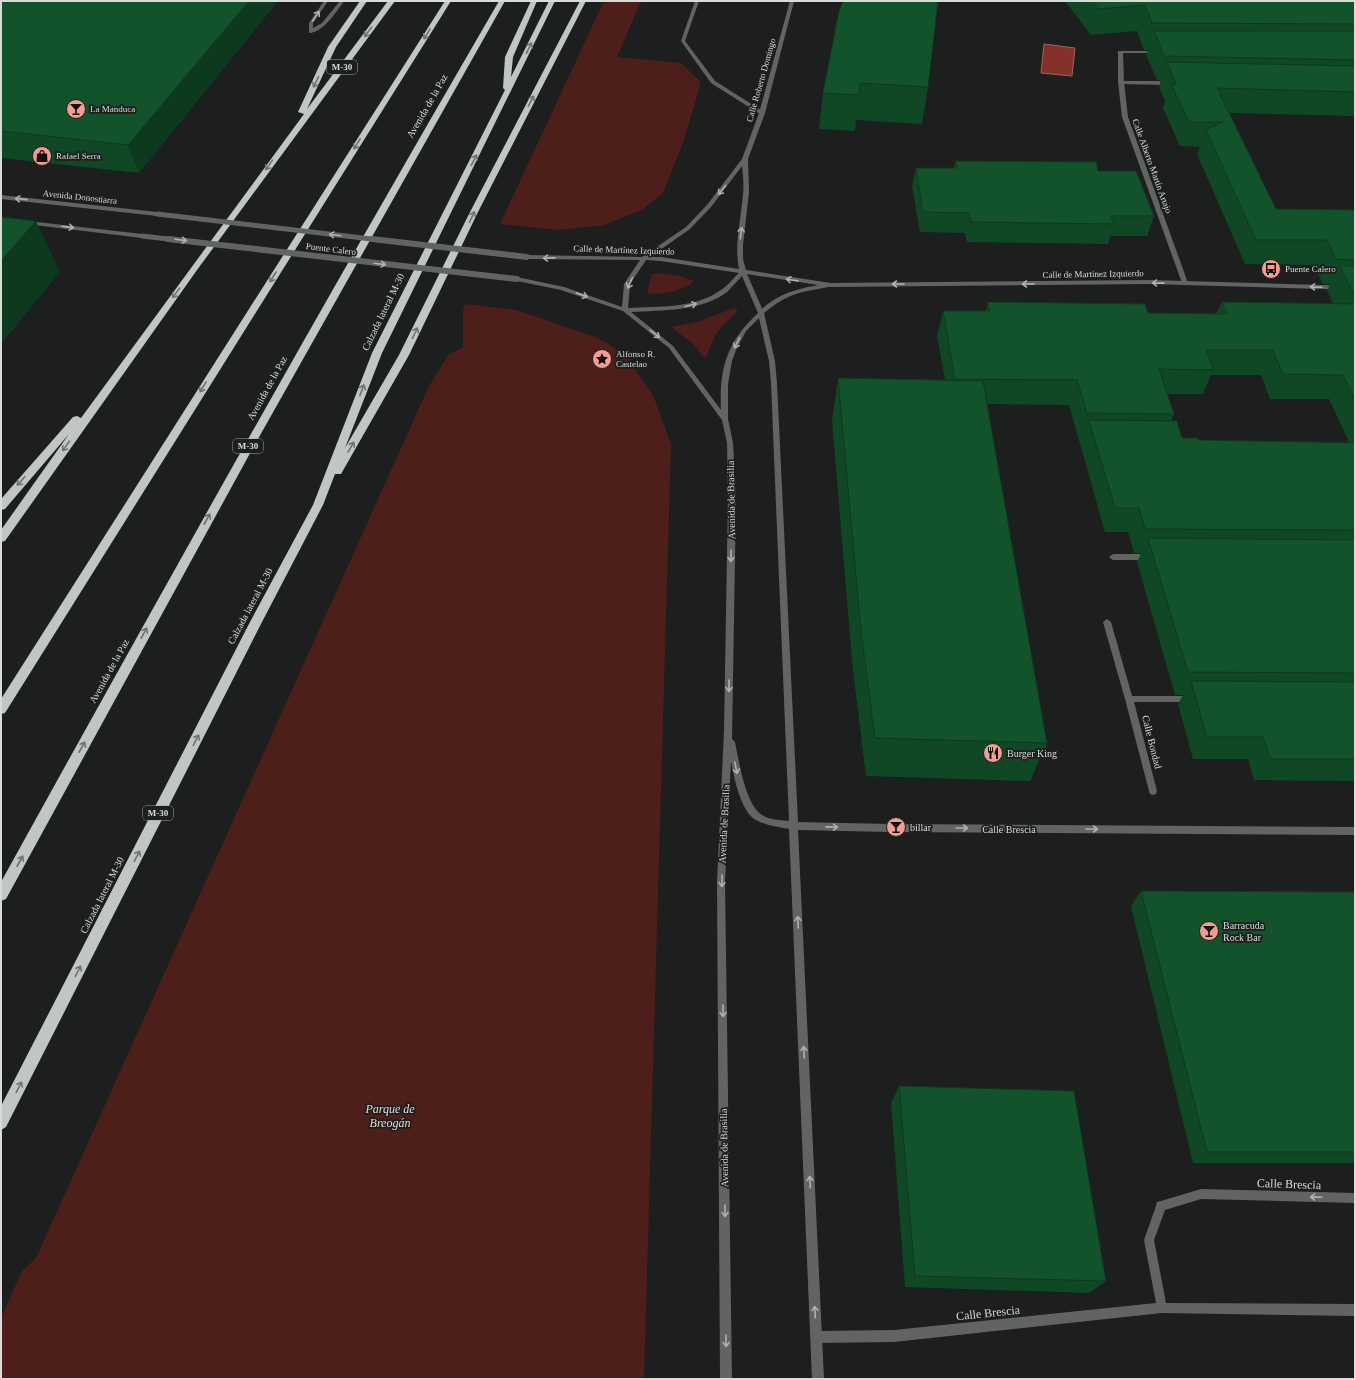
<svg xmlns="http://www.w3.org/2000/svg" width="1356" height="1380" font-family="Georgia,serif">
  <rect width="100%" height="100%" fill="#1c1f1d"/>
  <path fill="#4e1e1a" d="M604,1H641L617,57L681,63L701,82L684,140L663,193L642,210L604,225L558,230L500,224Z
    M658,273L680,276L694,281C687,290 659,296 647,293L652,274Z
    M465,304L516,310L593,336L609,344L628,359L653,395L671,444L644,1379H1V1318L22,1271L36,1258L429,386L449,354L463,348V311Z
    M734,308L737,310V312L723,325L716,334L706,357H704L691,342L672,328V327L697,322Z"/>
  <path fill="#84312a" stroke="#9e645e" d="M1044,44L1075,48L1072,76L1041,73Z"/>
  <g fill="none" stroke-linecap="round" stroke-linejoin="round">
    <path fill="#626462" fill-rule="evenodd" d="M695,1H699L685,41L715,81L764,112V114H760L711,83L681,41Z"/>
    <path fill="#626462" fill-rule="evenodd" d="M1119,81H1170L1173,83L1170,85L1121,84L1119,83Z"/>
    <path fill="#626462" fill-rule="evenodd" d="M324,1H328L313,23V28L322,23L340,1H344C337,11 323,33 309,33V23Z
      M1118,51H1157L1159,52L1157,53H1123L1124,82L1128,117L1188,283L1187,284L1185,285L1182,283L1122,117L1118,82Z
      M831,283L834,285L833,286C801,293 790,291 763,314L761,315L758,313C777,292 804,287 831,283Z
      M1113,554H1150L1154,557L1150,560H1113L1109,557Z
      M1107,619L1111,622L1132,696H1191L1194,697L1195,699L1194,701L1191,702H1134L1157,791L1156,794L1153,795L1150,794L1149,791L1125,699L1103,622Z
      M1201,1189L1355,1193V1203L1201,1199L1165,1210L1154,1240L1166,1303L1355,1304V1316L1162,1313L894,1342L817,1343L813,1341L811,1337L813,1333L817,1331L894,1330L1156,1303L1144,1240L1156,1206L1157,1202L1161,1201Z"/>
    <path fill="#626462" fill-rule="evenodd" d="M790,1H794L765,113L748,159L749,192L743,245V259L746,270L831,283L1149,280L1355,286V290L1149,284L831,287L747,274L764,313L775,361L777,383L798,822L889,824L1355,827V835L889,832L798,830L824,1379H812L789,829C778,827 767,826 756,820C741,812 734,778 731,761L725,882L732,1379H720L717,882L724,730L728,497L727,443L722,420L669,348L623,311L561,290L517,281L514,279L517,277L564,287L622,307L624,284L640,260L527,259L524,257L527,255L642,257L686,227L707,205L742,159L759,113ZM742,166C743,175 744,185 743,194C741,219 734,245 739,269L661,257H650L690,229L711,207ZM646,260L661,261L739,273C733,278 728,286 721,290C694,309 660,306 628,308L630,284ZM742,276L758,313C727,342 719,368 721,410L673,346L631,312C662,310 701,312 727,292C732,287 737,281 742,276ZM759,318L769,361L771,383L789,821C780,820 770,820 762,815C745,804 739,761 735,742L732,739L736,497L733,443L728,419V384L732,361L736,350L746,331Z
      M1,195L157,212L160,214L157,216L1,199Z
      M28,221L142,234L145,236L142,238L26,224L25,223Z"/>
    <path fill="#c1c6c2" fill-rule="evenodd" d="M360,1H367L336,47L307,109L388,1H395L197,270L5,541L1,542V530L69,434L5,509L1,510V499L73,417L77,416L81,418L304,114L298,112L328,47Z
      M445,1H451L5,713L1,714V699Z
      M499,1H505L254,446L6,899L1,901V882C164,587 329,293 499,1Z
      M531,1H537L513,57L511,77L549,1H555L382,353L345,448L399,355L470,212L580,1H586L478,212L409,355L341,474H335L323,505L262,622L6,1127L1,1130V1106L250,622L313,505L372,353L505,90L503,88L505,57Z"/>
    <path stroke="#626462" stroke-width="5" d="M157,214L380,240
      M142,236L177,240"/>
    <path stroke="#626462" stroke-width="6" d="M168,239L517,279
      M372,239L527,257"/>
  </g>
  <path fill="#104725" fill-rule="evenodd" d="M278,1L139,173L1,158V4Z
    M1065,1H1355V116L1229,113L1276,209L1355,210V781L1254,780L1248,759H1193L1178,704L1183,695H1175L1137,562L1141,553H1134L1128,532H1105L1069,405L987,404L1047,743L1030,781L866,776L853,671L832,421L838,378L945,380L937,336L943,311H986L988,302L1148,313L1216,314L1222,302L1333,303L1327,291L1330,284H1323L1314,265L1245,264L1197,154L1200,147L1180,146L1163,108L1165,101L1159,86L1161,80H1157L1146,55L1148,50H1144L1137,31L1091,35ZM1211,375H1261L1270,399H1329L1349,442L1198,440L1182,438L1171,421L1174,414L1167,394H1203Z
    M839,11L928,87L922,124L856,120L855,131L819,129L823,93Z
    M955,161L1098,171L1154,216L1147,236H1110L1108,244L967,242L965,233L920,232L912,187L916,168H954Z
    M1141,891L1355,892V1163H1193L1131,906Z
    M899,1086L1106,1281L1089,1293L905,1287L891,1103Z"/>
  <path fill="#0d3a1e" d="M249,1H278L139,173L128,145Z
    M36,221L60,272L1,344V261Z"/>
  <path fill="#13532b" stroke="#0d3a1e" d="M4,1H249L128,145L1,131V4Z
    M843,1H938L928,87L860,83L859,95L823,93L839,11Z
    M1092,1H1355V24L1152,23L1145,5L1098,9Z
    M1154,31H1355V60L1164,56Z
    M1167,62L1355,66V92L1217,88L1276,209L1355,210V260L1336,259L1327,240H1256L1206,130L1223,122H1189L1171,84H1176Z
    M955,161L1096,162L1098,171H1136L1154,216H1111L1114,224L971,222L969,213L923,212L916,168H957Z
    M1,217L36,221L1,261Z
    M1340,266H1355V296Z
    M988,302L1145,304L1148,313L1227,314L1222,302L1355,304V400L1343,375L1283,374L1273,350H1206L1214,370L1159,369L1174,414L1091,413L1089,414L1091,420L1177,421L1182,438H1198V440L1355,443V530L1145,529L1139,508H1115L1077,380L955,379L943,311H990Z
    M838,378L983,381L1047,743L875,738L861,631Z
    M1148,538L1355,540V673L1188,672Z
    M1191,681L1355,682V759H1270L1263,737H1207Z
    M1141,891L1355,892V1152H1207Z
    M899,1086L1074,1091L1106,1281L915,1276Z"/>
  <defs><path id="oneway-shaft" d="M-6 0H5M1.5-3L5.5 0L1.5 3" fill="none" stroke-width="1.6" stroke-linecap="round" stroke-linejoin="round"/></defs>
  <g stroke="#afb1af">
    <use href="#oneway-shaft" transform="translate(316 16) rotate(-56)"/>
    <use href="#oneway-shaft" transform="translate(722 190) rotate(128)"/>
    <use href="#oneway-shaft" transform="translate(21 199) rotate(-174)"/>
    <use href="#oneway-shaft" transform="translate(68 227) rotate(7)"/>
    <use href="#oneway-shaft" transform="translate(741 233) rotate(-83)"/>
    <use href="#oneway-shaft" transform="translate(335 235) rotate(-173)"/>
    <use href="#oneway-shaft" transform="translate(181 240) rotate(7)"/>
    <use href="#oneway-shaft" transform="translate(549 258) rotate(179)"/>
    <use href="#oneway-shaft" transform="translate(380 264) rotate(7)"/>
    <use href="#oneway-shaft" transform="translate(792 280) rotate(-172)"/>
    <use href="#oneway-shaft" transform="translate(630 283) rotate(114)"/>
    <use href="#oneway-shaft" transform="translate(1158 283) rotate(-179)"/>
    <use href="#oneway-shaft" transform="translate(898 284) rotate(180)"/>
    <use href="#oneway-shaft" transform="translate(1028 284) rotate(180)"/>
    <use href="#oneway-shaft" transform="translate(1316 287) rotate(-178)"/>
    <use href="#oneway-shaft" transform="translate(582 295) rotate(19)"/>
    <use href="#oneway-shaft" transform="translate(691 305) rotate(-14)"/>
    <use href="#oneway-shaft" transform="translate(655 334) rotate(39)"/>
    <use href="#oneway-shaft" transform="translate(737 343) rotate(117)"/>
    <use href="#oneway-shaft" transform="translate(731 556) rotate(91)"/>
    <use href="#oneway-shaft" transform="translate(729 686) rotate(91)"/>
    <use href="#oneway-shaft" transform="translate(736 768) rotate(78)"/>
    <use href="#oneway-shaft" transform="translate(832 827) rotate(1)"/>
    <use href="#oneway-shaft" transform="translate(962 828)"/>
    <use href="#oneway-shaft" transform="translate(1092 829)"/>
    <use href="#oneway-shaft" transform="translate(722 881) rotate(91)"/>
    <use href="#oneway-shaft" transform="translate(798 922) rotate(-93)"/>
    <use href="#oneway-shaft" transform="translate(723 1011) rotate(89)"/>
    <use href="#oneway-shaft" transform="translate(804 1052) rotate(-93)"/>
    <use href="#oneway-shaft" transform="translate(810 1182) rotate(-93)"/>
    <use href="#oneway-shaft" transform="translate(1316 1197) rotate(-178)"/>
    <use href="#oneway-shaft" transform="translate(725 1211) rotate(89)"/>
    <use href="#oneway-shaft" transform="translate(815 1312) rotate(-93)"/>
    <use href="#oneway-shaft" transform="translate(726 1341) rotate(89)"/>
  </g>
  <g stroke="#6e7270">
    <use href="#oneway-shaft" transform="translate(368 32) rotate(127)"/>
    <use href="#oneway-shaft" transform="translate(427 34) rotate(122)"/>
    <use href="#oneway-shaft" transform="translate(529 48) rotate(-64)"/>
    <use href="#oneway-shaft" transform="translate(316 82) rotate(115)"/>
    <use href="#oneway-shaft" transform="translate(531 101) rotate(-63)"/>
    <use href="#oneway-shaft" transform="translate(357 144) rotate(122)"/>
    <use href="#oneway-shaft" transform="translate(474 160) rotate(-63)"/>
    <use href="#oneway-shaft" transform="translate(269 165) rotate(126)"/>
    <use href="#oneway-shaft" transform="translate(472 217) rotate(-64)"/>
    <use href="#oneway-shaft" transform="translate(273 277) rotate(122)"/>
    <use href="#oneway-shaft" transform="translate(176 293) rotate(126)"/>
    <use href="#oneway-shaft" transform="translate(415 333) rotate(-64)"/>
    <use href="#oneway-shaft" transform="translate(203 387) rotate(122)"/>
    <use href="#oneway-shaft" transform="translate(362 390) rotate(-69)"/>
    <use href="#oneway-shaft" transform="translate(66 446) rotate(125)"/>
    <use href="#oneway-shaft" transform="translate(351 447) rotate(-60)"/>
    <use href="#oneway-shaft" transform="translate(21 481) rotate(132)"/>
    <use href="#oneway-shaft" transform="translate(207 519) rotate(-61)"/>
    <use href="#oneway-shaft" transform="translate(144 633) rotate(-61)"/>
    <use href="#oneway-shaft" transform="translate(196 740) rotate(-63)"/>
    <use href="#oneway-shaft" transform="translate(82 747) rotate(-61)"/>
    <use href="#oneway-shaft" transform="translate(137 856) rotate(-63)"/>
    <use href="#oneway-shaft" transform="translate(20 861) rotate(-61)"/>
    <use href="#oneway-shaft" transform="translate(78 971) rotate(-63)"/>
    <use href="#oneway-shaft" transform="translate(19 1087) rotate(-63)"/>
  </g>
  <defs>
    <symbol id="bar-disc" viewBox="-11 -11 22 22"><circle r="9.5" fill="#f59c91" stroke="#1c1f1d"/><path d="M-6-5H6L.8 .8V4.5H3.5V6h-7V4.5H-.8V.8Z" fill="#111"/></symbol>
    <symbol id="shop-disc" viewBox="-11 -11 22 22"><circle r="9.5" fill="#f59c91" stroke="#1c1f1d"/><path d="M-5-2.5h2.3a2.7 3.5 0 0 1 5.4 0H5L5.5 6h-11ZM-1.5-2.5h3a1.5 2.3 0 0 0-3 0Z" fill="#111"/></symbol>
    <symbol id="bus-disc" viewBox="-11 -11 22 22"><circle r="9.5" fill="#f59c91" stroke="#1c1f1d"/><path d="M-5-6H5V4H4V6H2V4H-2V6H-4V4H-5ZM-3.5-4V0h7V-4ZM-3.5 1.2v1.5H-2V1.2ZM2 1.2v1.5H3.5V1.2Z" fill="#111"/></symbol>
    <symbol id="sight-disc" viewBox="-11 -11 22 22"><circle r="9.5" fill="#f59c91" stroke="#1c1f1d"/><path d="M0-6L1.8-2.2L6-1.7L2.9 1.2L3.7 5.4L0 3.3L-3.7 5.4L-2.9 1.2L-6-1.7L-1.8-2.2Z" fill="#111"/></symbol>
    <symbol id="restaurant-disc" viewBox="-11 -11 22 22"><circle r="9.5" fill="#f59c91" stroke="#1c1f1d"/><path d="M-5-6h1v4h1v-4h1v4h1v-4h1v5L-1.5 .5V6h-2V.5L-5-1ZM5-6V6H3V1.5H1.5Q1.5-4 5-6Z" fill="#111"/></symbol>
  </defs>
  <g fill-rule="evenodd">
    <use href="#bar-disc" x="65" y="98" width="22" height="22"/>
    <use href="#shop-disc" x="31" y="145" width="22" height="22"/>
    <use href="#bus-disc" x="1260" y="258" width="22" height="22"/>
    <use href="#sight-disc" x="591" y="348" width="22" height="22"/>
    <use href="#restaurant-disc" x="982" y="742" width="22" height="22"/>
    <use href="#bar-disc" x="885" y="816" width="22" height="22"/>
    <use href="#bar-disc" x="1198" y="920" width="22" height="22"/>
  </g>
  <g text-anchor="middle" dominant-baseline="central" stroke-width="3.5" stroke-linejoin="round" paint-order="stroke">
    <g fill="#1c1f1d" stroke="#a0a3a1" stroke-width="1">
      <rect x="327" y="60" width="30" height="14" rx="3"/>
      <rect x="233" y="439" width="30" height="14" rx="3"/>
      <rect x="143" y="806" width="30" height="14" rx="3"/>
    </g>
    <g font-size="9" font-weight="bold" fill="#d9dbd9">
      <text x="342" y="67">M-30</text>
      <text x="248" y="446">M-30</text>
      <text x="158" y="813">M-30</text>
    </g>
    <g font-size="9" fill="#d9dbd9" stroke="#1c1f1d">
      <text transform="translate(761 80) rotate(-74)">Calle Roberto Domingo</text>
      <text transform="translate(1152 166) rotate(70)">Calle Alberto Martín Artajo</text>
      <text transform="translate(80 197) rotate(6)">Avenida Donostiarra</text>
      <text transform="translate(331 249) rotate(7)">Puente Calero</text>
      <text transform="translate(624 250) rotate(2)">Calle de Martínez Izquierdo</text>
      <text transform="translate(1093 274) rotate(-1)">Calle de Martínez Izquierdo</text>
    </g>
    <g font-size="9" fill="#d9dbd9" stroke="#1c1f1d" text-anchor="start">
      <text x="90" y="109">La Manduca</text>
      <text x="56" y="156">Rafael Serra</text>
      <text x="1285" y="269">Puente Calero</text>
      <text x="616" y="354">Alfonso R.<tspan x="616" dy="10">Castelao</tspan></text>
    </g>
    <g font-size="10" fill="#d9dbd9" stroke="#1c1f1d">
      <text transform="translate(427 106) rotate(-60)">Avenida de la Paz</text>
      <text transform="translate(383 312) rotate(-64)">Calzada lateral M-30</text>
      <text transform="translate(267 388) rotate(-61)">Avenida de la Paz</text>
      <text transform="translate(731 500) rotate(-91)">Avenida de Brasilia</text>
      <text transform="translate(250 606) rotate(-62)">Calzada lateral M-30</text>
      <text transform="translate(109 671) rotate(-61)">Avenida de la Paz</text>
      <text transform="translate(1152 742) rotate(76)">Calle Bondad</text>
      <text transform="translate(724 824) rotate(-87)">Avenida de Brasilia</text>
      <text x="1009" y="829">Calle Brescia</text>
      <text transform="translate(102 895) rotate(-63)">Calzada lateral M-30</text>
      <text transform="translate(724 1148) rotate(-91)">Avenida de Brasilia</text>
    </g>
    <g font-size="10" fill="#d9dbd9" stroke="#1c1f1d" text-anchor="start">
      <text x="1007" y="753">Burger King</text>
      <text x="910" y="827">billar</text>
      <text x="1223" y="925">Barracuda<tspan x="1223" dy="12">Rock Bar</tspan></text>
    </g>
    <g font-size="12" font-style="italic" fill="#eed5d1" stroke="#1c1f1d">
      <text x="390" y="1109">Parque de<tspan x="390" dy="14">Breogán</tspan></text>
    </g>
    <g font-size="12" fill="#d9dbd9" stroke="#1c1f1d">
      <text transform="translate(1289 1184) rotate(2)">Calle Brescia</text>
      <text transform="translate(988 1313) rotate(-6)">Calle Brescia</text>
    </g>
  </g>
  <rect width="1356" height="1380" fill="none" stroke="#d9dbd9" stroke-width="4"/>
</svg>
